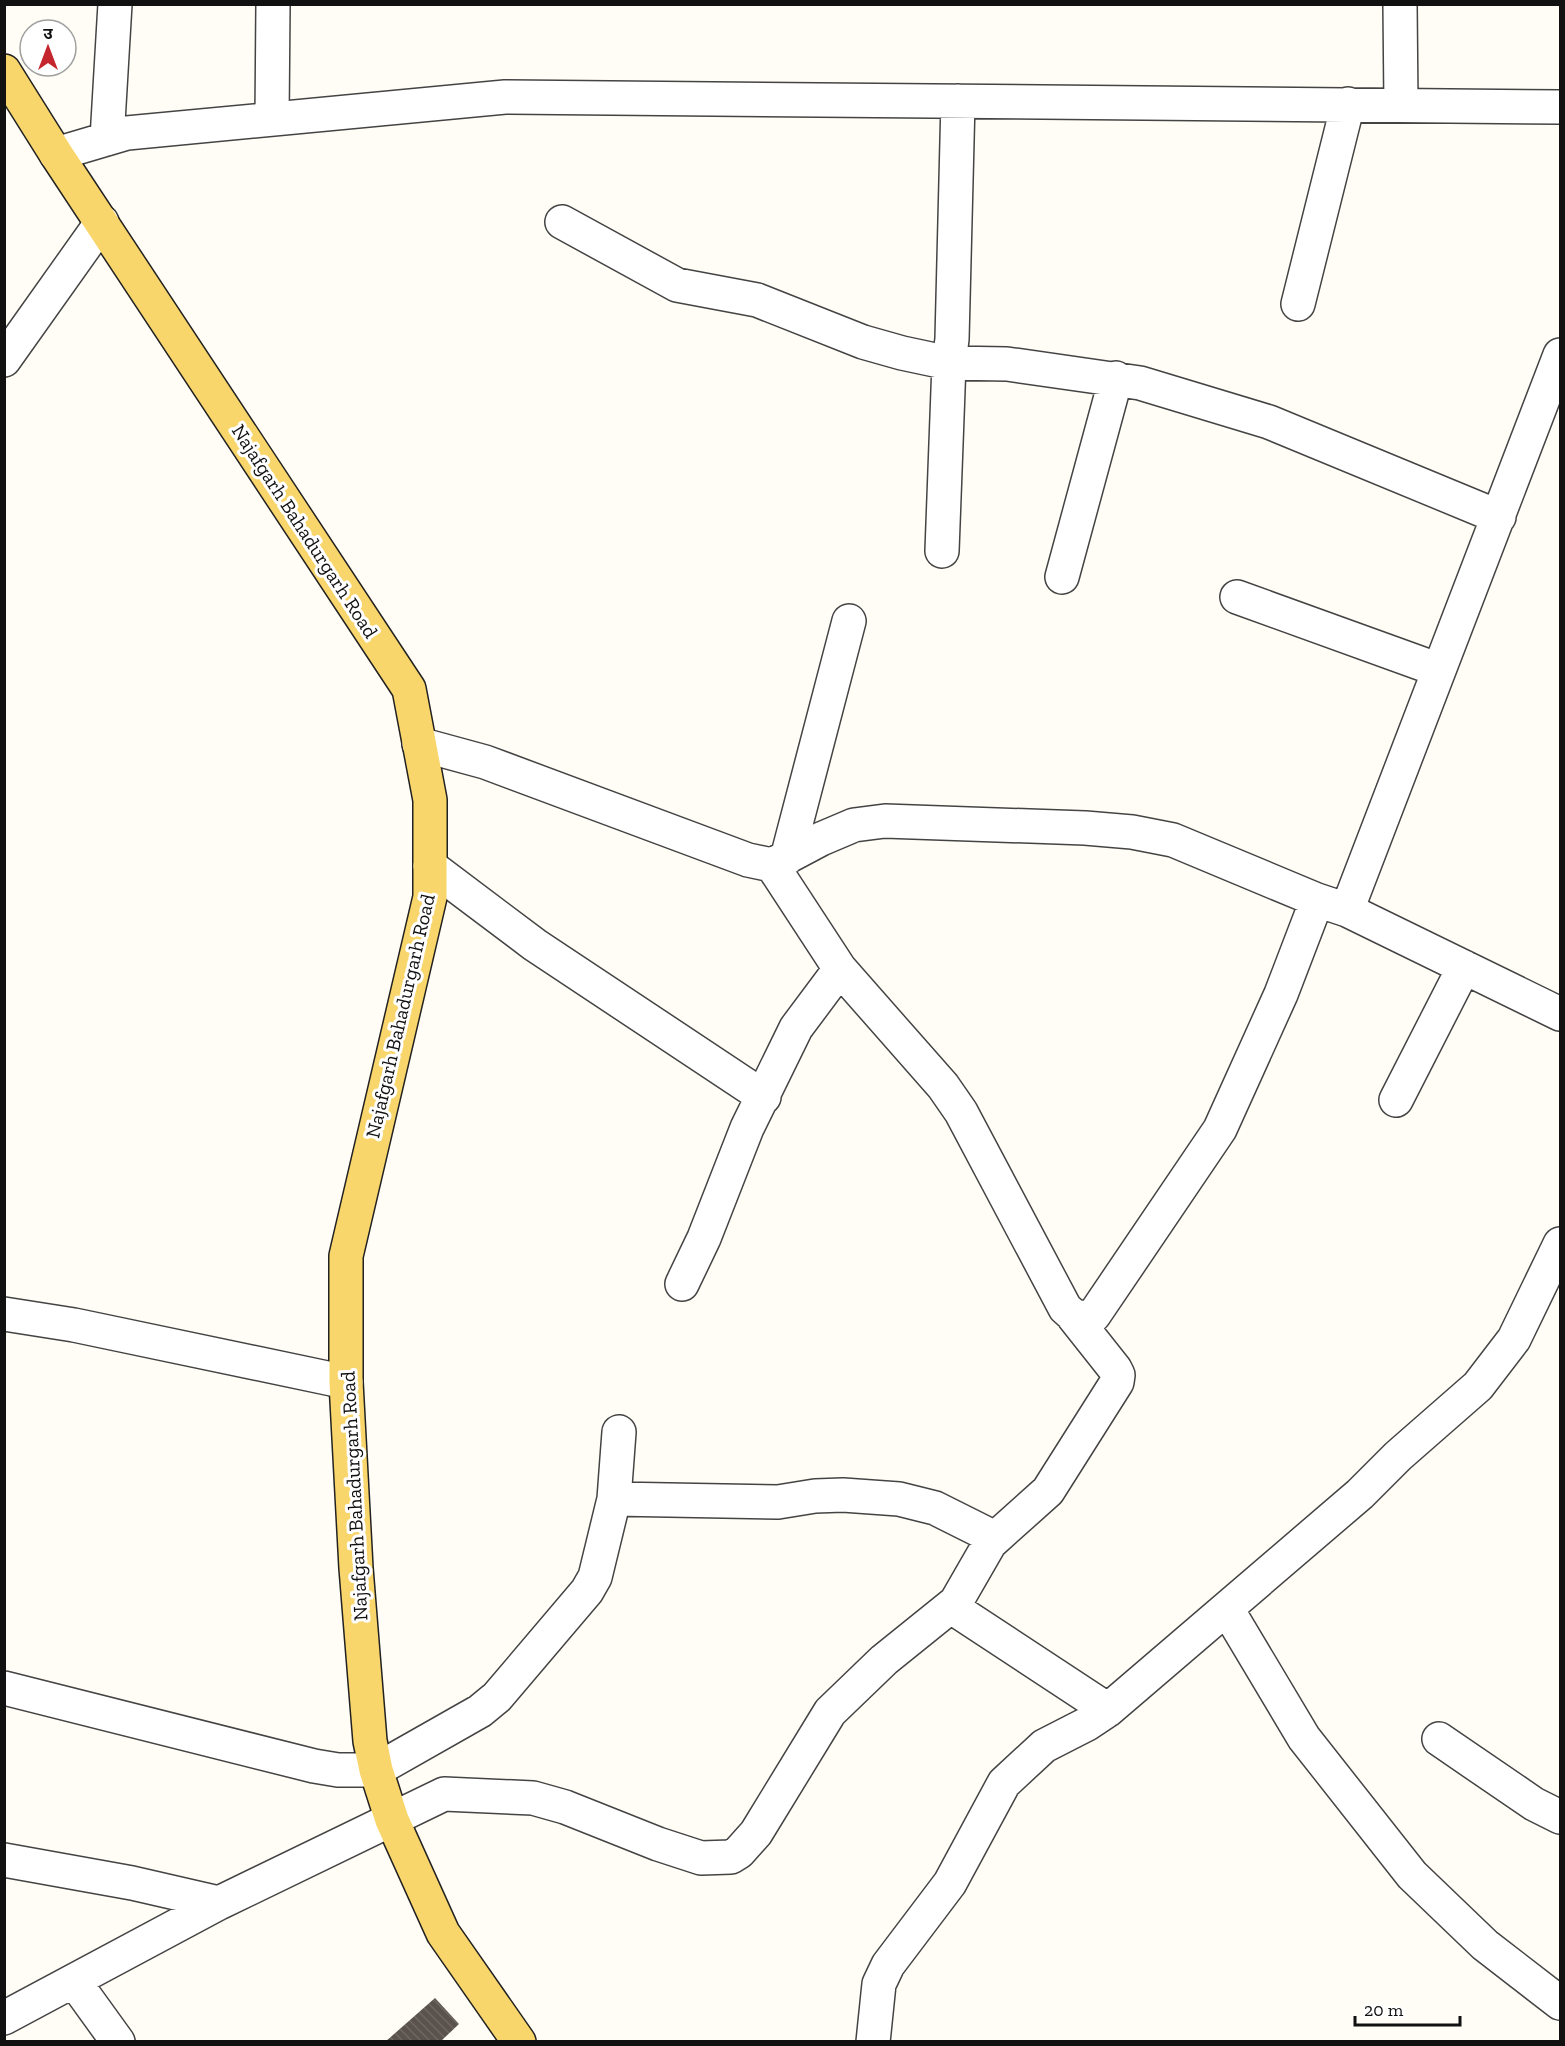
<svg xmlns="http://www.w3.org/2000/svg" width="1565" height="2046" font-family="'Zilla Slab','Noto Sans Devanagari',serif">
  <defs>
    <pattern id="building-back-hatch" width="6" height="6" patternUnits="userSpaceOnUse" patternTransform="scale(1.5)"><rect width="6" height="6" fill="#5a524d"/><path d="M-1 5l2 2M0 0l6 6M5-1l2 2" fill="none" stroke="#6d6662"/></pattern>
  </defs>
  <rect width="100%" height="100%" fill="#fffdf5"/>
  <path fill="url(#building-back-hatch)" d="M435,1998L459,2024L440,2042H385Z"/>
  <g fill="none" stroke-linecap="round" stroke-linejoin="round">
    <defs>
      <path id="minor" d="M1400,4L1401,105
        M272,119L273,4
        M107,139L115,4
        M56,154L127,133L505,97L1560,107
        M562,222L677,285L757,300L863,342L902,353L949,363L1007,364L1140,383L1269,422L1499,517
        M1298,304L1348,104
        M4,360L102,222
        M942,551L949,363L952,339L958,101
        M1062,577L1116,378
        M1237,597L1439,670
        M419,744L485,762L748,860L772,865L821,839L854,825L885,821L1085,828L1132,832L1173,840L1317,900L1347,910L1560,1014
        M787,858L849,621
        M772,865L840,969L943,1086L961,1112L1065,1308C1075,1318 1080,1319 1094,1315L1220,1129L1281,994L1317,900
        M430,866L535,945L764,1097
        M1347,910L1560,355
        M1396,1100L1464,967
        M682,1284L704,1238L747,1128L796,1028L840,969
        M4,1314L74,1325L346,1382
        M614,1499L778,1502L815,1496L843,1495L899,1499L935,1508L989,1535L990,1543L956,1602V1608L959,1612L1108,1710
        M990,1543L1048,1491L1117,1382L1118,1375L1115,1369L1073,1316
        M1227,1609L1304,1738L1412,1875L1485,1945L1560,2003
        M4,1688L314,1766L338,1770H376L480,1711L497,1697L587,1591L595,1577L614,1499L619,1432
        M1439,1739L1534,1804L1560,1817
        M4,1860L132,1883L219,1903
        M74,1981L118,2042
        M4,2018L219,1903L444,1794L533,1798L565,1807L658,1844L701,1858L731,1857L739,1852L756,1833L830,1712L884,1660L956,1602
        M873,2042L879,1984L888,1965L950,1883L1004,1783L1044,1746L1087,1724L1108,1710L1360,1494L1398,1456L1478,1386L1514,1339L1560,1244"/>
      <path id="major" d="M4,71L56,154L409,689L430,800V897L346,1256V1382L356,1568L370,1741L376,1770L392,1820L443,1933L519,2042"/>
    </defs>
    <use href="#minor" stroke="#444" stroke-width="36"/>
    <use href="#major" stroke="#222" stroke-width="36"/>
    <use href="#minor" stroke="#fff" stroke-width="33"/>
    <use href="#major" stroke="#f9d66b" stroke-width="33"/>
  </g>
  <g text-anchor="middle" dominant-baseline="central" stroke-width="6" stroke-linejoin="round" paint-order="stroke">
    <g font-size="20" fill="#111" stroke="#fff">
      <text transform="translate(305 531) rotate(57)">Najafgarh Bahadurgarh Road</text>
      <text transform="translate(400 1016) rotate(-77)">Najafgarh Bahadurgarh Road</text>
      <text transform="translate(354 1496) rotate(-93)">Najafgarh Bahadurgarh Road</text>
    </g>
  </g>
  <rect width="1565" height="2046" fill="none" stroke="#111111" stroke-width="12"/>
  <g transform="translate(48 48)"><circle r="28" fill="#ffffff" stroke="#a0a0a0" stroke-width="1.5"/>
  <path d="M0-4.5L10 22L0 15L-10 22Z" fill="#c4262e"/>
  <text y="-9" font-size="16" font-weight="bold" text-anchor="middle" fill="#111111">उ</text>
  </g>
  <path d="M1355 2016v9h105v-9" fill="none" stroke="#111111" stroke-width="3"/>
  <text x="1364" y="2016" font-size="18" fill="#111111" stroke="#ffffff" stroke-width="4.5" paint-order="stroke">20 m</text>
</svg>
